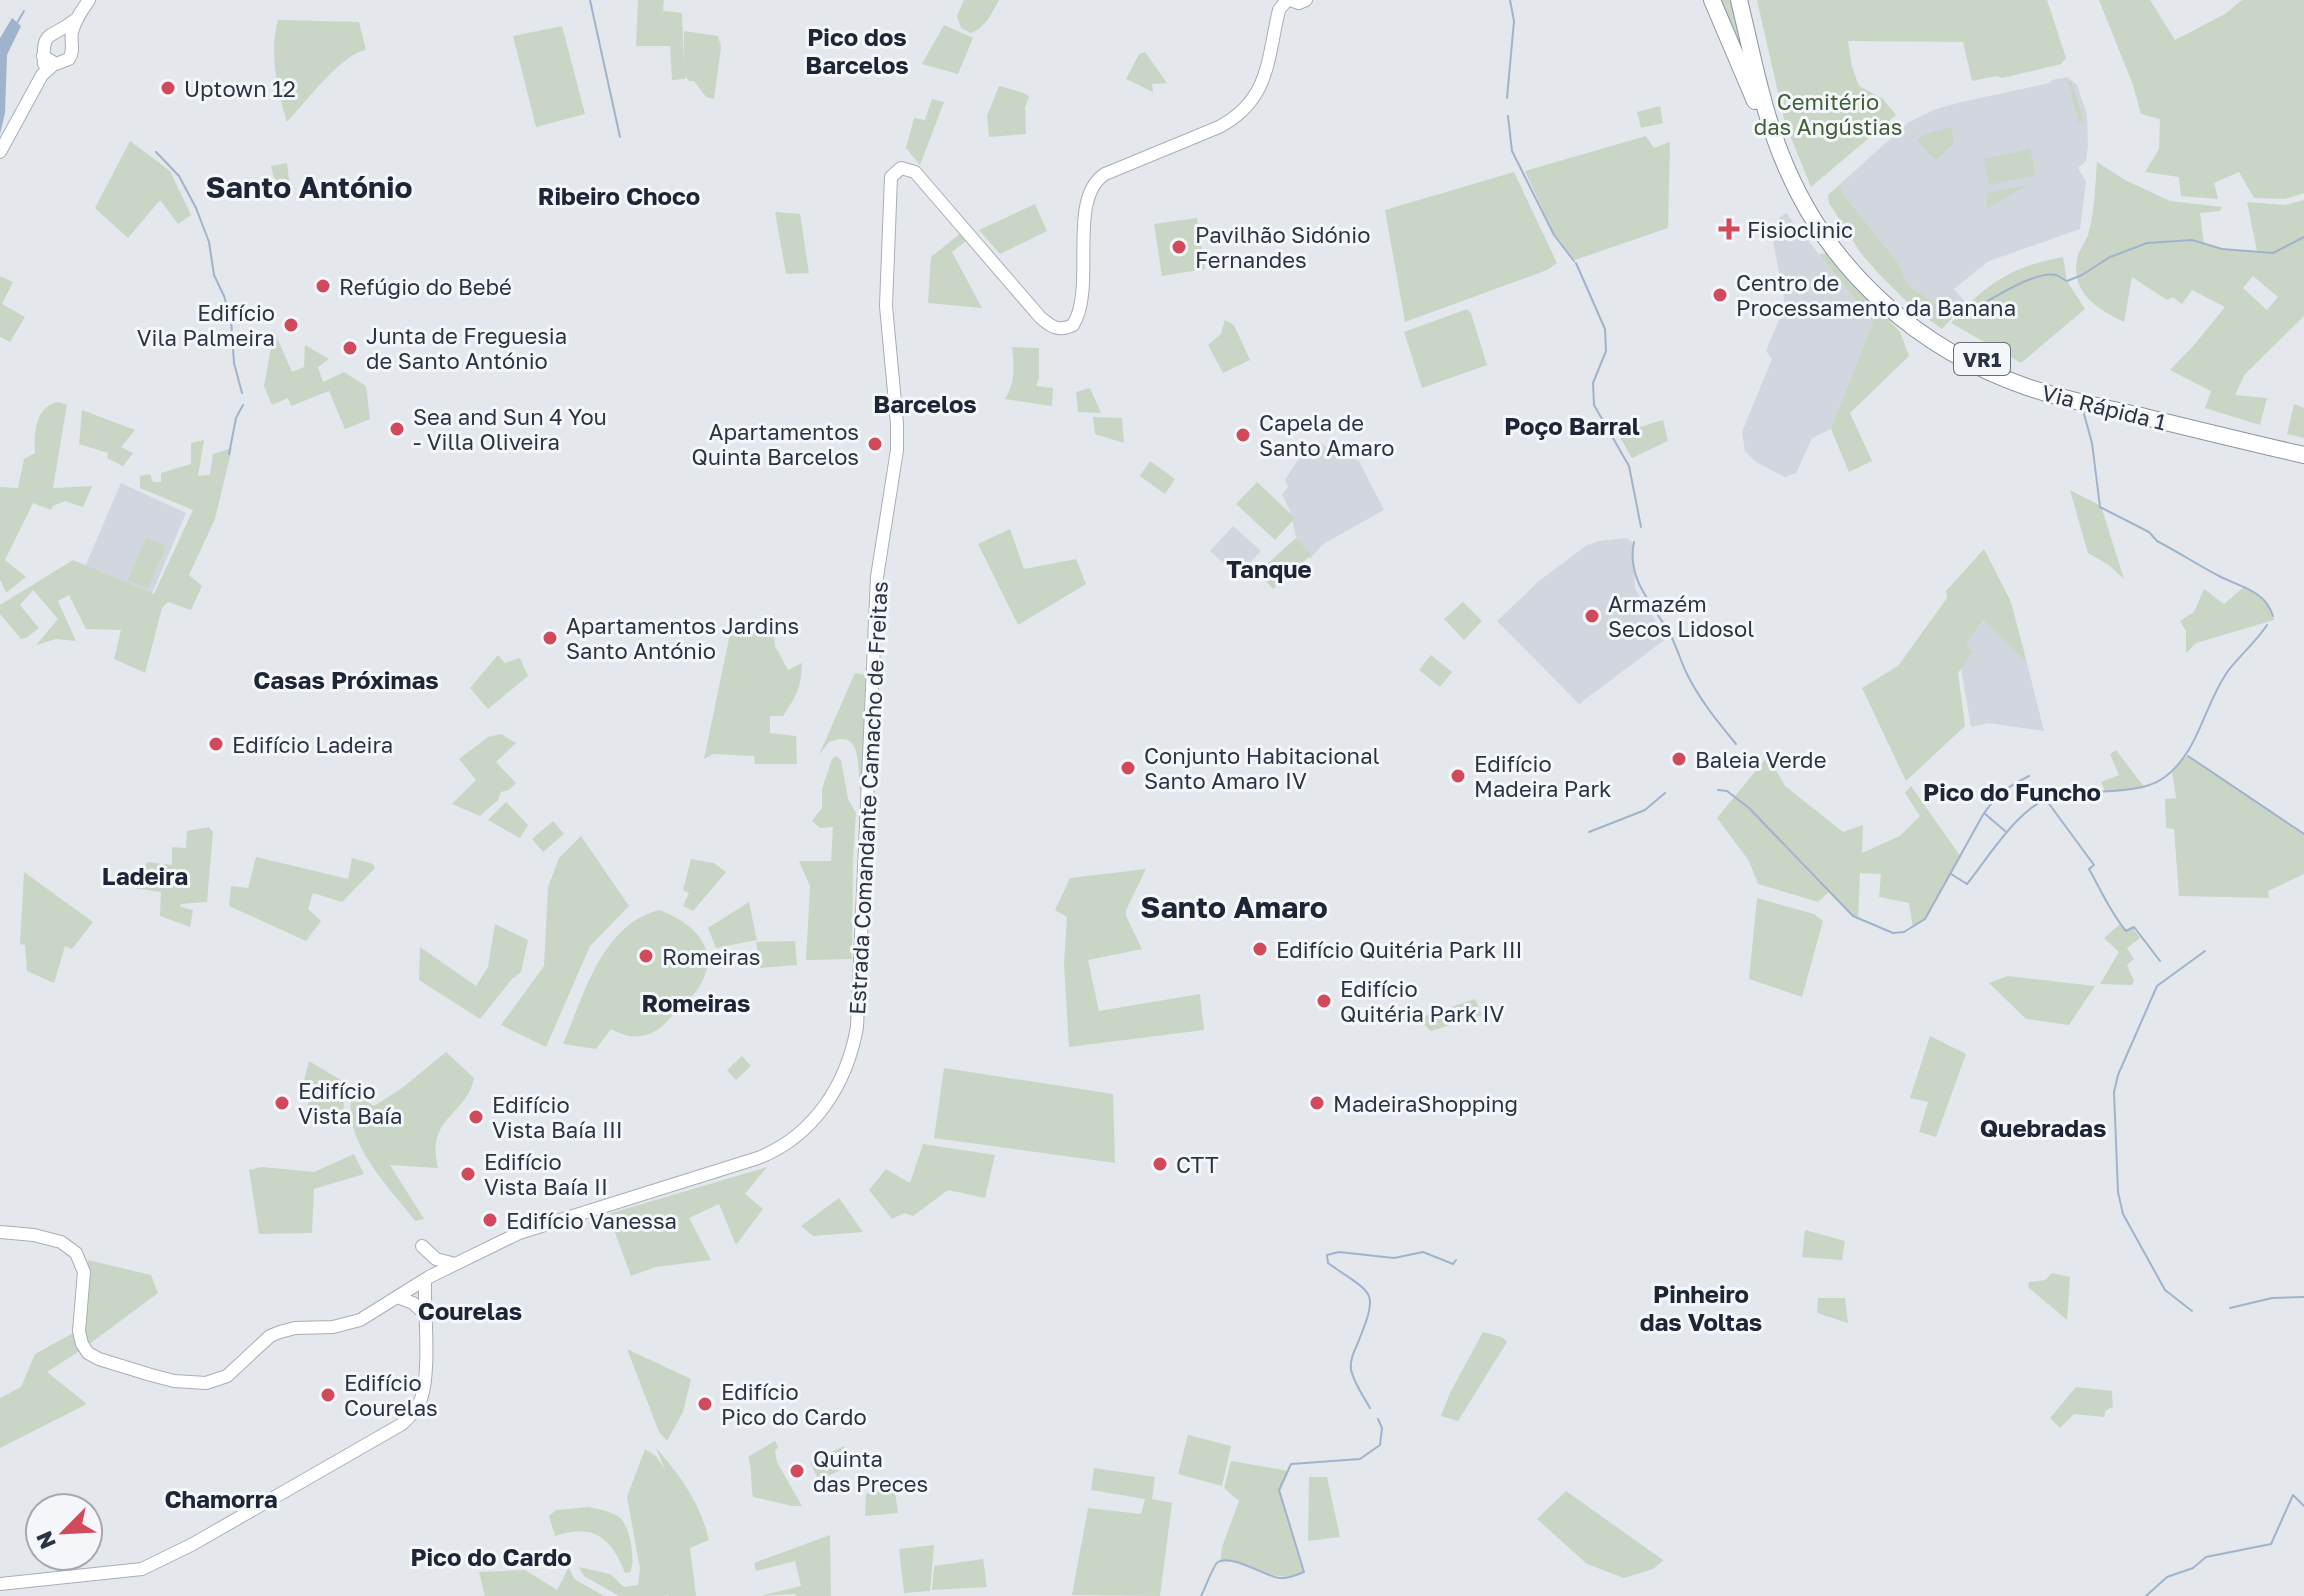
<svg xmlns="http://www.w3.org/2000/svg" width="2304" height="1596" font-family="'Golos Text',sans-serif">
  <rect width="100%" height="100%" fill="#e4e7ec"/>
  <path fill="#d2d6de" d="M2068,77L2077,85L2087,115L2088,146L2086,161L2078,168L2086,182L2080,229L1989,261L1954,289L1966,303L1954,316L1908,285L1899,264L1844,195L1839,185L1909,122L1936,109L1961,102L2050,83L2052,80Z
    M1786,213L1873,322L1831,429L1812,438L1796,473L1785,477L1756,462L1745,451L1742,432L1772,359L1766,351L1780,317L1787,314L1773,241L1779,218Z
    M1319,443L1359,461L1384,510L1323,544L1310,559L1296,537L1290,511L1282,494L1288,487L1285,480L1299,458L1314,452Z
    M121,483L186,513L145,610L84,569Z
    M1233,526L1261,551L1238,576L1210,551Z
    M1627,538L1633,543L1635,589L1667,638L1579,704L1497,621L1539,581L1587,545L1599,541Z
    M1985,620L2027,663L2044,731L1988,723L1971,727L1961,668L1973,652L1965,643Z"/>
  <path fill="#c9d6c5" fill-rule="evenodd" d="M638,0H664L663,11L682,13L684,63V31L718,36L721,47L714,99L706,97L694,81H689L685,76V79L672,80L670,46H636Z
    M964,0H999C992,13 986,27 971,33L961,28L957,16Z
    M1718,0H1734L1744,48L1741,49Z
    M1757,0H2047L2066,58L2061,64L2002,78L1997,76L1972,81L1963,42L1848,41L1852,67L1859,86L1883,99L1896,115L1811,187L1785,123Z
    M2099,0H2150L2175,40L2225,14L2242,0H2304V193L2285,199L2254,198L2239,172L2214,183L2218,199L2181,196L2179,177L2145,172L2159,149L2160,119L2141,114L2133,85Z
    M278,20L359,22L366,50C341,54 305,103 287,122C277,90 269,53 278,20Z
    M944,25L973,38L958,74L922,64Z
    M562,26L585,114L536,127L513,36Z
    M1145,52L1167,83L1152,84L1153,92L1126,79L1139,54Z
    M2071,81L2084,121L2078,122L2069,84L2065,82Z
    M999,86L1024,93L1029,97L1025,107L1026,134L989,137L987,116Z
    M932,99L944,102L920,165L906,148L914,118L925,120Z
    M1660,106L1663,123L1641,128L1637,112Z
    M1951,127L1954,143L1936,161L1917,141L1925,134Z
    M1646,136L1654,148L1670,142L1668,228L1575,260L1554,234L1525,171Z
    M130,141L170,171L191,215L178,224L160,200L128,238L95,208Z
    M2030,149L2036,175L1989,185L1984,159Z
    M2097,162L2125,180L2170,201L2222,207L2220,211L2200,213L2204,244L2222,249L2257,251L2247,202L2285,205L2304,200V316L2245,374L2235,395L2267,398L2260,425L2205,408L2211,391L2170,370L2194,345L2225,307L2192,290L2182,304L2173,297L2167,300L2132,277L2124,322C2098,309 2071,294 2077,259C2079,249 2087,241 2089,231C2095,208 2095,185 2097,162ZM2253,276L2278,297L2267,310L2243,288Z
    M287,163L290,189L274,178L271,166Z
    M1514,172L1557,263L1547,270L1405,322L1385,210Z
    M1839,185L1844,195L1899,264L1908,285L1954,316L1942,329L1913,308L1879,274L1860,252L1829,203L1828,195Z
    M2027,185L1986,209L1987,193Z
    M1035,204L1047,231L1000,254L979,230Z
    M775,212L800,214L809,273L786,274Z
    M1197,218L1205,269L1162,276L1154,224Z
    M961,233L966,241L952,252L982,308L928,303L931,257Z
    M1827,253L1900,332L1909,356L1850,413L1872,461L1849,472L1831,429L1873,322L1819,254Z
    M2063,257L2067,281L2085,309L2021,363L1951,323C1987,283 2010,267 2063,257Z
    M0,276L13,282L2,304L25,317L10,342L0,337Z
    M1467,309L1471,313L1487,365L1422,388L1404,332Z
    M1225,320L1234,325L1250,360L1223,373L1208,345L1221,334Z
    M274,331L292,372L304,367L305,345L329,359L318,367L323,382L344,372L366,386L370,419L345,429L329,391L291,406L288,398L272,405L264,386Z
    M1012,347L1039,348V378L1036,386L1053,388L1052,406L1005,399C1016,381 1014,367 1012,347Z
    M1090,388L1101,413L1078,412L1076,392Z
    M59,402L67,405L53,488L92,486L83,507L65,501L53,506L51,510L33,503L5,560L26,577L6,593L0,579V487L18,488L24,459L35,453C34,434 35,405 59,402Z
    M2294,404L2304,408V438L2287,434Z
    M82,410L135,430L121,447L133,453L123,466L107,458L108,453L79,444Z
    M1093,417L1122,418L1124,443L1095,434Z
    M1663,420L1668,441L1632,458L1618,434Z
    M204,440L198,476L210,475L213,454L232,448L215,519L189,575L202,586L191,610L168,602L162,608L145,673L114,659L121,630L86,629L69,595L58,601L76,641L56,639L36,645L58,619L33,590L20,605L39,628L26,638L21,639L0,614V605L73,560L154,594L193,510L140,488V476L150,474L153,482H161V473L191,464V443Z
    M1150,461L1175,479L1165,494L1140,476Z
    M1257,482L1295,518L1275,540L1236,504Z
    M2070,490L2101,506L2124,579L2109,565L2088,553Z
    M1010,529L1024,569L1076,559L1086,584L1018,625L978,544Z
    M146,537L166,546L148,589L128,580Z
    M1296,538L1311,555L1273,589L1258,572Z
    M1984,549L2011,602L2027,663L1984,620L1966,643L1973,652L1958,673L1965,726L1906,781L1862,688L1898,666L1947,598L1946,591Z
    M2245,586L2267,602L2274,620L2196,643L2186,653V631L2180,621L2194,612L2204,589L2224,604Z
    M1463,602L1482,621L1464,640L1444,619Z
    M758,628L766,634L774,635L775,646L788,670L802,663C801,688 797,695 783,716H770V733L796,736L797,764H755L754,756L713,754L704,759L731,629L749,636Z
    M498,655L505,663L520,658L528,676L488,709L470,688Z
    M1431,655L1452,672L1440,687L1419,670Z
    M855,673L866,675L861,795C855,776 867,726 829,742L819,755Z
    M501,734L516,743L496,762L516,783L509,790L501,792L498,800L480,816L452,804L476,780L459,759L488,737Z
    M2116,750L2145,788L2105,791L2101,782L2119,775L2110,754Z
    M836,756L841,760L848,799L856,813L853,860L852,959L806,960L810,886L799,861H831L833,827L820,828L812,821L822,808V789L832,759Z
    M1768,756L1785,786L1843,832L1863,825L1862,853L1900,836L1920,816L1905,793L1911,786L1961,857L1925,920L1913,927L1909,903L1879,897L1881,874L1860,873L1858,920L1829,892L1818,902L1758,884L1749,861L1717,818Z
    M2187,756L2304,835V874L2268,891L2269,898L2179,896L2174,829L2166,828L2165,799L2176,798L2172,772Z
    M506,802L528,825L520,838L488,820Z
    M553,821L564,834L543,852L532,839Z
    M209,827L213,832L207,902L181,904L180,907L193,910L190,927L160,916L161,892L134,888L147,862L172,865V847L186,848L187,831Z
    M581,836L629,906L590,946L546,1047L501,1025L544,966L548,887L559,858Z
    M256,857L348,879L352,858L373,864L375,868L342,902L313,893L308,909L321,921L306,941L229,906L231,886L248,888Z
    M691,859L714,863L726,872L693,911L683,906L689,893L683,890Z
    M1146,869L1126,910V916L1142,949L1088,960L1099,1011L1200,994L1204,1030L1069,1047L1064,965L1067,917L1055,910L1070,878Z
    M24,872L93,922L72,949L65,946L54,983L27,971L25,945L20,944Z
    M1757,898L1814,914L1823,921L1802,997L1749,979Z
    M749,902L757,940L716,948L708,928Z
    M659,910C692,922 721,947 701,984C696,994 687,1000 680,1007C669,1019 659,1034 641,1036C630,1038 621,1034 611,1029L596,1049L563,1044C584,995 602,924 659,910Z
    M495,924L528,940L521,972L512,979L480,1019L419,980L420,947L476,986L488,967Z
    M2120,924L2126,930L2132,927L2140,938L2127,948L2134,959L2127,965L2134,981L2132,985L2100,984L2119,952L2104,938Z
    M795,941L797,965L760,968L756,942Z
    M2008,976L2095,986L2069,1025L2026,1019L1989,983Z
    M1475,999L1482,1015L1431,1031L1418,1018Z
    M1930,1036L1966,1054L1936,1137L1919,1132L1928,1102L1910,1098Z
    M446,1052L474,1078C467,1116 425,1116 438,1168L390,1165L424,1219L415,1221C387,1184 342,1143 352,1092L374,1106L402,1088Z
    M742,1056L751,1066L736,1080L727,1070Z
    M309,1061L346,1083L343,1115H305L311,1094L301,1092Z
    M944,1068L1113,1094L1115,1163L934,1138Z
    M923,1144L995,1155L985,1198L948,1190L913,1216L904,1213L892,1219L869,1190L886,1169L910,1183Z
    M354,1154L364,1174L314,1189L312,1233L259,1234L249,1170L262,1167L314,1172Z
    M767,1167L745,1194L763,1209L736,1245L719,1204L689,1218L711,1260L656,1267L631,1276L608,1214Z
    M839,1198L863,1232L813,1236L801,1226Z
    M1805,1230L1845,1241L1842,1260L1802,1257Z
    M88,1260L151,1275L158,1293L88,1345L83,1327Z
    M2052,1273L2070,1277L2067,1320L2028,1287L2029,1282L2045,1280Z
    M1818,1298H1845L1848,1323L1817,1313Z
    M75,1332L81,1350L47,1372L87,1404L0,1448V1398L21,1387L35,1354Z
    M1483,1332L1502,1337L1507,1342L1458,1421L1441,1416L1450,1393Z
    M627,1349L691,1379L683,1412L667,1441L659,1432Z
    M2076,1387L2112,1391L2113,1407L2106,1410L2104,1417L2074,1414L2060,1428L2050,1418Z
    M1188,1435L1231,1446L1222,1486L1178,1474Z
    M775,1441L778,1447L775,1451L777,1462L802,1506H792L753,1497C750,1483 753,1471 748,1457Z
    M844,1446L846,1467L819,1481L810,1462Z
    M656,1448C681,1476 700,1503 709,1540L690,1548L696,1596H667V1594L665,1596H619L584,1576L579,1567L610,1574L624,1587L638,1585L640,1568L627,1497L645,1449L656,1456L665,1470Z
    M1231,1461L1289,1471L1280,1491L1304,1572C1268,1587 1252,1558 1220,1562L1222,1547L1239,1501L1224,1488Z
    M1094,1468L1155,1477L1152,1499L1172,1503L1160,1596L1072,1595L1088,1508L1141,1514L1145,1499L1091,1490Z
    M1309,1477H1327L1340,1537L1308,1541Z
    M894,1484L898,1513L865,1516L866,1494Z
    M1566,1491L1663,1560H1664L1653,1569L1624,1578L1587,1564L1537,1519Z
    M588,1507C598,1509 611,1511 619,1517C630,1525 636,1561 630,1572L625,1573C611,1537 593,1523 555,1536L549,1516L556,1510Z
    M830,1535L831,1596H796L795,1594L760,1596L801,1586L795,1561L756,1571L754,1563Z
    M934,1545L930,1591L904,1593L899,1549Z
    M983,1559L987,1587L932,1590L934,1566Z
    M569,1567L574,1579L604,1596H485L479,1572L525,1570L557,1590Z"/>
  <path fill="#9fb4cc" d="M12,18L21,26L7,55L5,113L0,134V38Z"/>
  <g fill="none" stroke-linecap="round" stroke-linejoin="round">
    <path stroke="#9fb4cc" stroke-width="2" d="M590,0L620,137
      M17,23L24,11
      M1507,98L1514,21L1510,0
      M1508,116L1512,151L1554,235L1574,261
      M156,152L179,176L196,208L209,242L214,275L224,296L231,320L234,363L242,393
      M1576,263L1605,329L1606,351L1593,383L1594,405L1629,466L1641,527
      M1979,306C1997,296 2035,271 2056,275C2057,275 2066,281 2067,281L2082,275L2110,257L2147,243L2192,240L2222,249L2273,253L2304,237
      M2084,414L2092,443L2100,507L2149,532L2157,541C2178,552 2198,565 2219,576C2240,587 2265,590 2273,616
      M229,454L236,418L243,405
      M1634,542C1626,578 1652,604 1669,632C1676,645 1680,659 1686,672C1699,699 1717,721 1736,744
      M2188,756L2304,834
      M1718,790L1727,791L1749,808L1853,916L1893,933L1904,932L1925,919L1984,813L2005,831
      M2047,801L2094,865L2089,869C2101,890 2110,912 2126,931L2134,927L2160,961
      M1985,812C1997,794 2009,786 2029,776
      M1589,832L1645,810L1665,793
      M1951,874L1967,884C1988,858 2021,803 2055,796C2085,789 2137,796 2162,779C2199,754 2203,706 2228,671C2240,655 2256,642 2267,625
      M2230,1308L2272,1298L2304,1297
      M2192,1311L2165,1290L2123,1214L2118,1192L2114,1092L2118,1075L2157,986L2205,951
      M1370,1408C1364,1397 1353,1382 1351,1369C1350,1360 1353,1353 1357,1345C1380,1288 1374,1296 1328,1263L1327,1255L1339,1252L1394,1258L1423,1252L1453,1264L1456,1260
      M1201,1596C1205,1589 1213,1565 1218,1562C1232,1554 1265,1576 1279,1578C1288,1579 1296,1575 1304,1572L1279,1490L1291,1464L1360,1459L1380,1445L1382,1428L1378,1419
      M2146,1596L2167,1577L2193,1568L2206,1557L2271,1544L2293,1495L2304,1506"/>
    <defs>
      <path id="secondary" d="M1290,0L1299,3L1306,0
        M43,56L56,64L69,59C75,49 70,43 72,32C75,20 82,10 89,0
        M44,64C42,28 50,40 75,20
        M0,152L42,75L54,64
        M0,1232L34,1235L61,1242L76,1253L84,1272L79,1331L82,1344L88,1353L99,1359L151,1375L174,1381L206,1383L227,1376L270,1336L280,1332L295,1328L333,1327L360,1320L429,1277L519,1233L758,1158C814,1136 847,1084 857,1027L877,577L897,450V424L886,306L891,177L901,168L915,172L1040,317C1051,327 1059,332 1073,325C1097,287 1066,199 1105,174L1219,127C1270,100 1267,60 1279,10L1287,0
        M422,1246L436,1259L455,1264
        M397,1297L413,1303L425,1314
        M0,1584L142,1569L193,1544L402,1424C410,1417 417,1409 421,1399C431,1370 424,1312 425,1280"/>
      <path id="highway" d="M1712,0L1755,101
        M1739,0C1753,57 1763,115 1787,169C1832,273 1920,350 2027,387C2065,400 2105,408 2145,417C2198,430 2251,443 2304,455"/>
    </defs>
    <use href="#secondary" stroke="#a9aeb7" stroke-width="14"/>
    <use href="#highway" stroke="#8b94a3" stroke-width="18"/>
    <use href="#secondary" stroke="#fff" stroke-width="12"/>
    <use href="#highway" stroke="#fff" stroke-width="16"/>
  </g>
  <g fill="#d1495b" stroke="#f4f6f9" stroke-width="3">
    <circle cx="168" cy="88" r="8"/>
    <path d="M1725 217h8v8h8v8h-8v8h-8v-8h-8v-8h8z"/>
    <circle cx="1179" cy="247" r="8"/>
    <circle cx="323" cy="286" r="8"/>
    <circle cx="1720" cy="295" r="8"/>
    <circle cx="291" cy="325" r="8"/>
    <circle cx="350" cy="348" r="8"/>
    <circle cx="397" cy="429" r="8"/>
    <circle cx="1243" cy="435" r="8"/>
    <circle cx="875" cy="444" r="8"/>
    <circle cx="1592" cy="616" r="8"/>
    <circle cx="550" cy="638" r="8"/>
    <circle cx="216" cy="744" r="8"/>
    <circle cx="1679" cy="759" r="8"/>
    <circle cx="1128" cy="768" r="8"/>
    <circle cx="1458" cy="776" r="8"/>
    <circle cx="1260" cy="949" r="8"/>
    <circle cx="646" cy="956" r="8"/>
    <circle cx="1324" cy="1001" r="8"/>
    <circle cx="282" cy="1103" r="8"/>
    <circle cx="1317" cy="1103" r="8"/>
    <circle cx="476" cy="1117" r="8"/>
    <circle cx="1160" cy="1164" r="8"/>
    <circle cx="468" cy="1174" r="8"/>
    <circle cx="490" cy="1220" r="8"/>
    <circle cx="328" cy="1395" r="8"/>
    <circle cx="705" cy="1404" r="8"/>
    <circle cx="797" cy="1471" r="8"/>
  </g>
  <g text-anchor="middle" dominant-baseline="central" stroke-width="6" stroke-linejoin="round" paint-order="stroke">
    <rect fill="#f4f6f9" stroke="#676e7b" stroke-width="2" x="1954" y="343" width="56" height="32" rx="6"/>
    <g font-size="20" font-weight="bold" fill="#2b3445">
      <text x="1982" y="359">VR1</text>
    </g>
    <g font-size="22" fill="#2b3445" stroke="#f4f6f9" text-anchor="start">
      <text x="184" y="88">Uptown 12</text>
      <text x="1747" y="229">Fisioclinic</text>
      <text x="1195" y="234">Pavilhão Sidónio<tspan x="1195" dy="25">Fernandes</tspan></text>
      <text x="1736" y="282">Centro de<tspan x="1736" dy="25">Processamento da Banana</tspan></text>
      <text x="339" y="286">Refúgio do Bebé</text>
      <text x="275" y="312" text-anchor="end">Edifício<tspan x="275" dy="25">Vila Palmeira</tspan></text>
      <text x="366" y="335">Junta de Freguesia<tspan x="366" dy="25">de Santo António</tspan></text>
      <text x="413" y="416">Sea and Sun 4 You<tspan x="413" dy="25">- Villa Oliveira</tspan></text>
      <text x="1259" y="422">Capela de<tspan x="1259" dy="25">Santo Amaro</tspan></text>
      <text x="859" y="431" text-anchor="end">Apartamentos<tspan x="859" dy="25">Quinta Barcelos</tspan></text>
      <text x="1608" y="603">Armazém<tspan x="1608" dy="25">Secos Lidosol</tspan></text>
      <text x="566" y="625">Apartamentos Jardins<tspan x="566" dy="25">Santo António</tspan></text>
      <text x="232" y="744">Edifício Ladeira</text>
      <text x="1144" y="755">Conjunto Habitacional<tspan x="1144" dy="25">Santo Amaro IV</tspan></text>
      <text x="1695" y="759">Baleia Verde</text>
      <text x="1474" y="763">Edifício<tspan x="1474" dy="25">Madeira Park</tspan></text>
      <text x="1276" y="949">Edifício Quitéria Park III</text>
      <text x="662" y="956">Romeiras</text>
      <text x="1340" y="988">Edifício<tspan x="1340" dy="25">Quitéria Park IV</tspan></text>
      <text x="298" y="1090">Edifício<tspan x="298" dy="25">Vista Baía</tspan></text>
      <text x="1333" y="1103">MadeiraShopping</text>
      <text x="492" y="1104">Edifício<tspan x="492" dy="25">Vista Baía III</tspan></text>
      <text x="484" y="1161">Edifício<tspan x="484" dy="25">Vista Baía II</tspan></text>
      <text x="1176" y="1164">CTT</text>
      <text x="506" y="1220">Edifício Vanessa</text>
      <text x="344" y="1382">Edifício<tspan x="344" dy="25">Courelas</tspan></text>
      <text x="721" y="1391">Edifício<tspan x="721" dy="25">Pico do Cardo</tspan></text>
      <text x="813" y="1458">Quinta<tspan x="813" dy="25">das Preces</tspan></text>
    </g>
    <g font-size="22" fill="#3f6138" stroke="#f4f6f9">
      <text x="1828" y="101">Cemitério<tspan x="1828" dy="25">das Angústias</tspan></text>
    </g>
    <g font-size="22" fill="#2b3445" stroke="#f4f6f9">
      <text transform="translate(2104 407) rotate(14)">Via Rápida 1</text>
      <text transform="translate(868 798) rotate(-87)">Estrada Comandante Camacho de Freitas</text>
    </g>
    <g font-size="24" font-weight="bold" fill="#1d2536" stroke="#f4f6f9">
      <text x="857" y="36">Pico dos<tspan x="857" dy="28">Barcelos</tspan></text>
      <text x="619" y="195">Ribeiro Choco</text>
      <text x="925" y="403">Barcelos</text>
      <text x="1572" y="425">Poço Barral</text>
      <text x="1269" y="568">Tanque</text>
      <text x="346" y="679">Casas Próximas</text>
      <text x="2012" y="791">Pico do Funcho</text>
      <text x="145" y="875">Ladeira</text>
      <text x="696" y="1002">Romeiras</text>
      <text x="2043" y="1127">Quebradas</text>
      <text x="1701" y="1293">Pinheiro<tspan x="1701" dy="28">das Voltas</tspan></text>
      <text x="470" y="1310">Courelas</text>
      <text x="221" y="1498">Chamorra</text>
      <text x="491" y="1556">Pico do Cardo</text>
    </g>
    <g font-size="30" font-weight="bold" fill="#1d2536" stroke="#f4f6f9">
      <text x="309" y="187">Santo António</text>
      <text x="1234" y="907">Santo Amaro</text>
    </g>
  </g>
  <g transform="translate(64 1532) rotate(246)"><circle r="38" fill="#f4f6f9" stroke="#a4a8b1" stroke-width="2"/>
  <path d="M0-6L14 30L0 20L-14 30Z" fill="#d1495b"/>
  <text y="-12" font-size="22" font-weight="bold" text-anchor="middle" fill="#2b3445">N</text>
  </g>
</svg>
